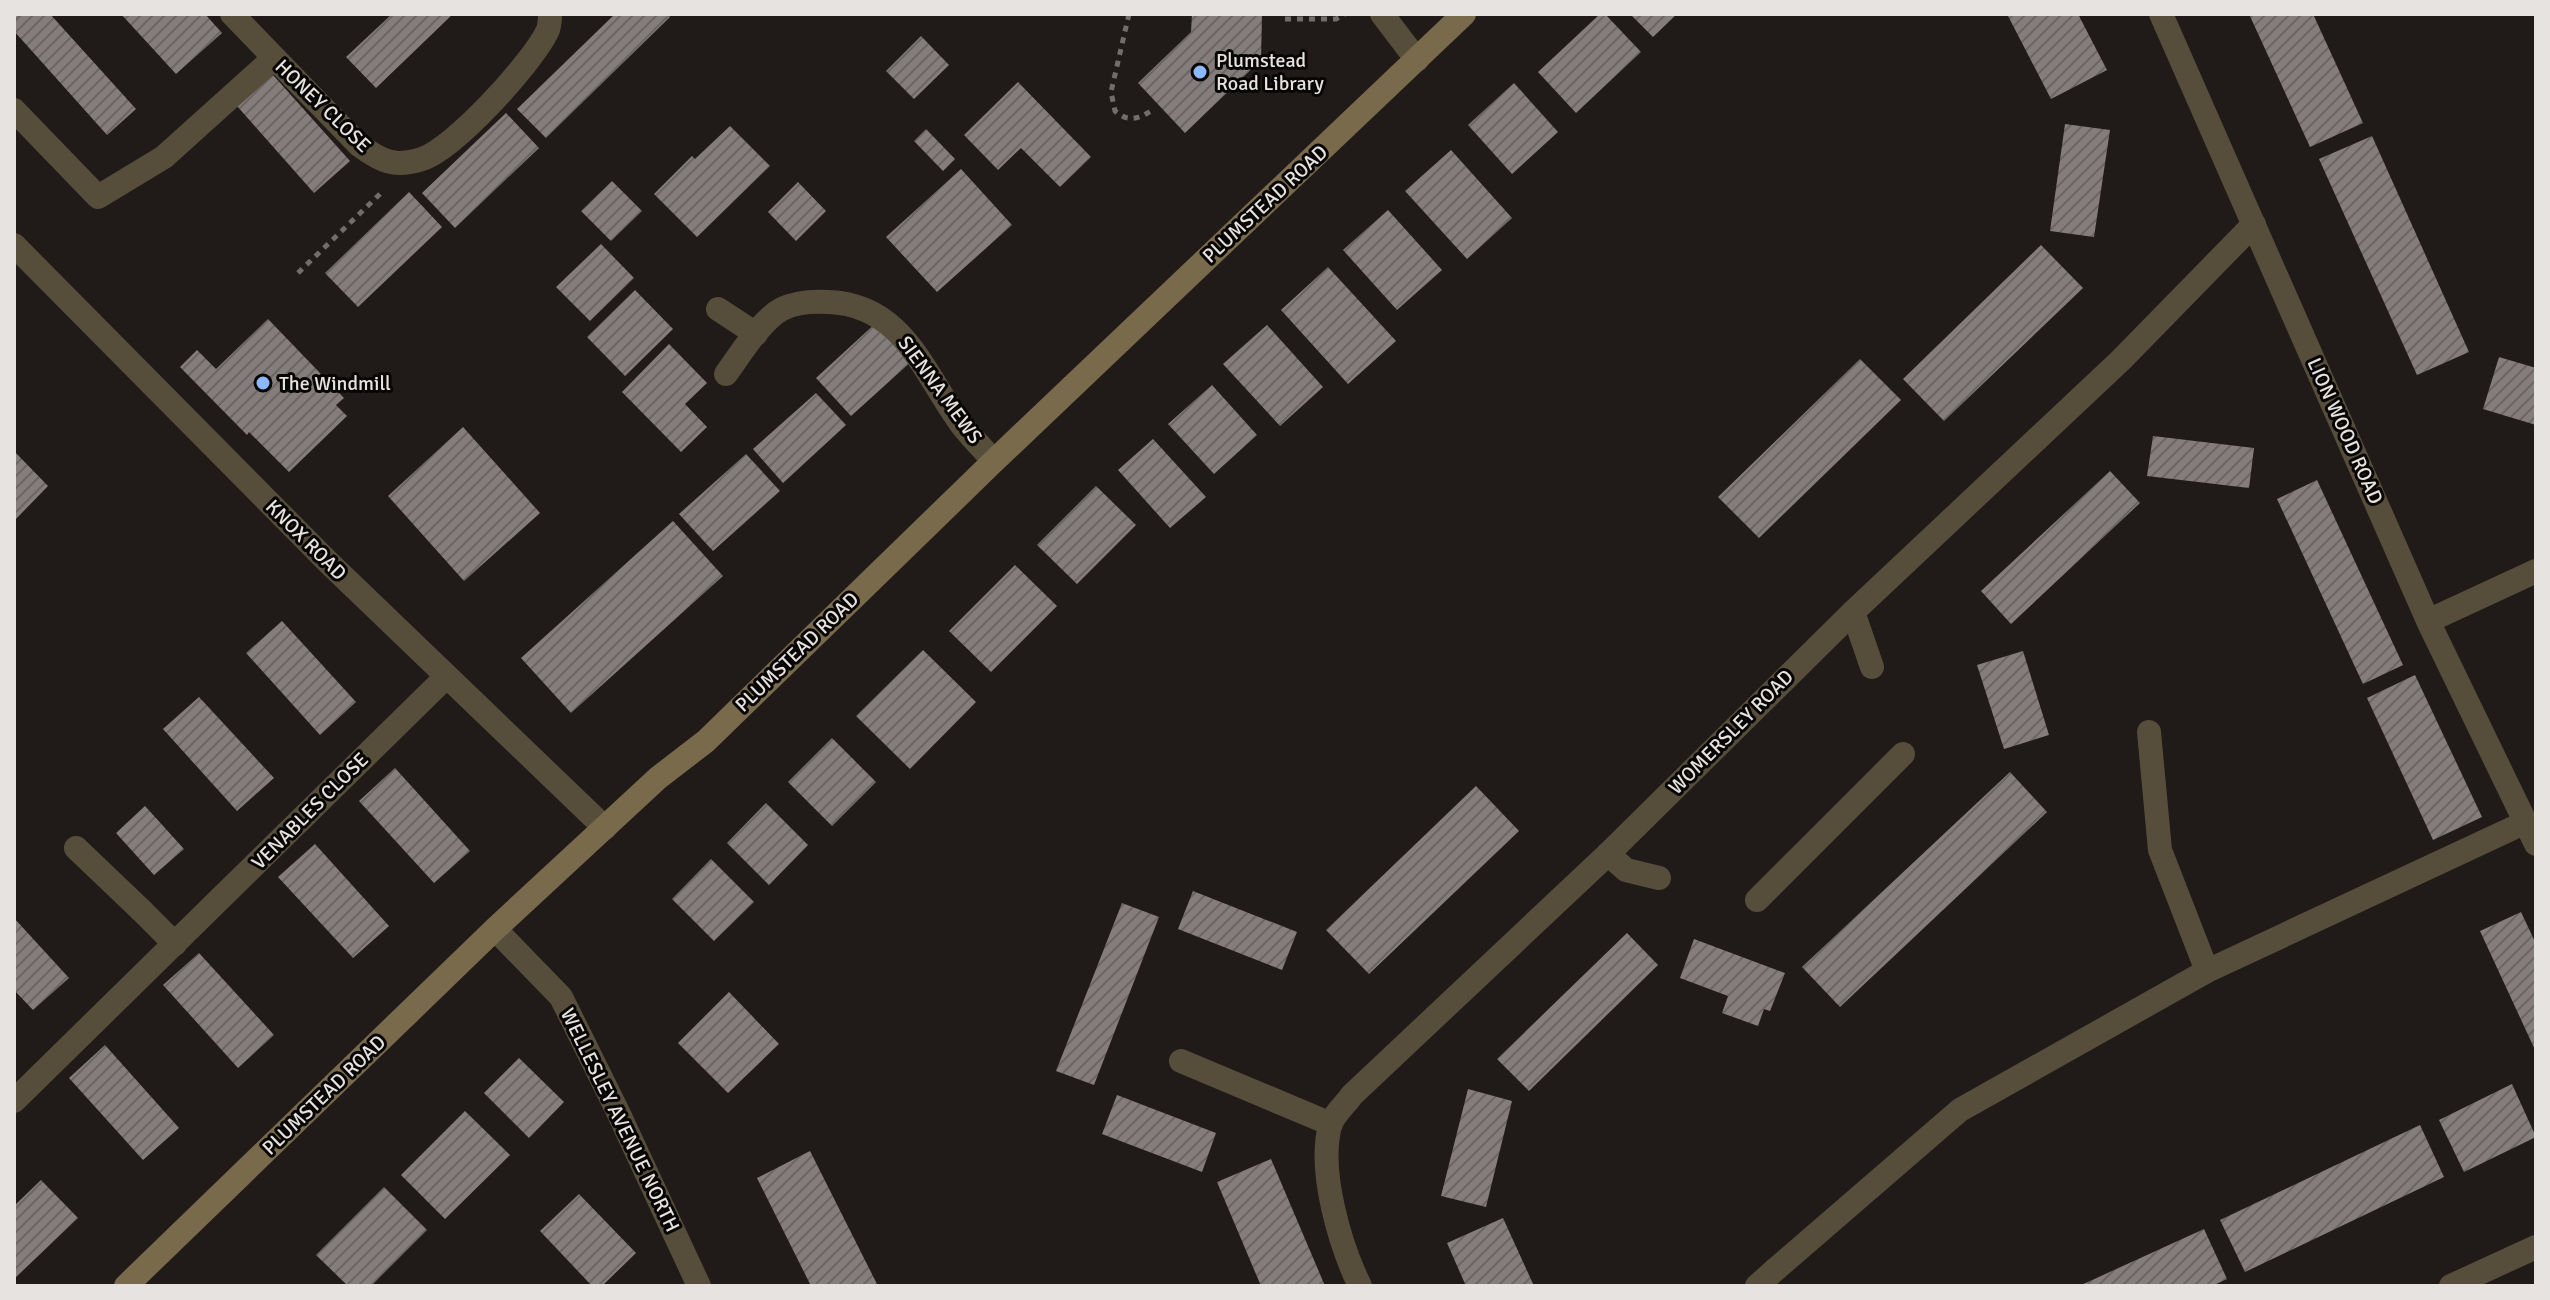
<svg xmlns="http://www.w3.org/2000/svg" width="2550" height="1300" font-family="Signika,sans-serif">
  <defs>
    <pattern id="building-hatch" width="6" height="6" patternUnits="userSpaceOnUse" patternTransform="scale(2)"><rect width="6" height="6" fill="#847d7c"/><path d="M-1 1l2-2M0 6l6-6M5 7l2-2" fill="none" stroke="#6b6666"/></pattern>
  </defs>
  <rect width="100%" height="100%" fill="#201b18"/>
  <path fill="url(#building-hatch)" d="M14,14H50L136,109L107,135L14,31Z
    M121,14H205L222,33L176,74Z
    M392,14H453L376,88L346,57Z
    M615,14H668L670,17L546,138L517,109Z
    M1192,14H1262L1261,60L1185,133L1138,83L1191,32Z
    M1600,14H1605L1641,52L1576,113L1538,72Z
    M1630,14H1677L1653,37Z
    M2007,14H2078L2107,70L2051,99Z
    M2249,14H2313L2363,123L2310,147Z
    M921,36L949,65L914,99L886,71Z
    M273,75L350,161L314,193L237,106Z
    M1018,82L1091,157L1060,187L1021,148L998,170L964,135Z
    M1514,83L1558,132L1512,174L1468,125Z
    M506,113L539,148L455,228L422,193Z
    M2065,124L2110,130L2094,237L2050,231Z
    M730,126L770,166L697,237L654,194L692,156L695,159Z
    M926,129L955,159L943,171L914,141Z
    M2372,136L2469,352L2417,375L2319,159Z
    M1451,150L1512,218L1467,259L1405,191Z
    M961,169L1012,225L937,292L886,237Z
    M612,181L642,211L611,241L581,211Z
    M798,182L826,211L796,241L768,212Z
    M409,192L442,227L358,307L325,273Z
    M1388,210L1442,270L1397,310L1343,250Z
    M601,244L634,278L590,321L556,287Z
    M2041,245L2083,288L1944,421L1903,379Z
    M1328,267L1396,341L1348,384L1281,310Z
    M635,290L673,329L625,376L587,337Z
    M268,319L344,398L336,405L347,416L289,472L249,432L247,435L180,367L197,350L216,369Z
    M878,321L913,360L851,416L816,378Z
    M1267,325L1323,387L1280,426L1223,364Z
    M669,344L707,383L685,404L707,427L681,452L622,392Z
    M2499,357L2536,368V425L2483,409Z
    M1860,359L1901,400L1759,538L1718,497Z
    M1212,385L1257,435L1214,474L1168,424Z
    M816,393L846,425L783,483L753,449Z
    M463,427L540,513L464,581L388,496Z
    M2153,436L2254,448L2249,488L2147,476Z
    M1153,439L1206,497L1170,528L1118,470Z
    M14,451L48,486L14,521Z
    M746,454L780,491L713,551L679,514Z
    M2110,471L2140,503L2011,624L1981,591Z
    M2317,480L2403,665L2363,684L2277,499Z
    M1096,486L1136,525L1077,584L1037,545Z
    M673,521L723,576L571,713L521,658Z
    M1015,565L1057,606L991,672L949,631Z
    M282,621L356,702L320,735L246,653Z
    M923,650L976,702L910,769L856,716Z
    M2023,651L2049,735L2004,749L1977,665Z
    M2415,675L2482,817L2433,840L2367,698Z
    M199,697L274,778L237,811L163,729Z
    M832,738L876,782L832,826L788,782Z
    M395,768L470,851L434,883L359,801Z
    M2010,772L2047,812L1840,1007L1802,967Z
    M1476,786L1519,831L1369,974L1326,930Z
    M766,803L808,845L769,885L727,843Z
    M145,806L184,849L154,875L116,833Z
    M315,844L389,926L353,958L278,877Z
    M711,859L754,902L714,941L672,899Z
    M1193,891L1297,932L1282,970L1178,929Z
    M1122,903L1159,917L1094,1085L1056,1071Z
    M2521,912L2536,944V1052L2480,931Z
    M14,918L69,978L33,1010L14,990Z
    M1627,933L1658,965L1529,1091L1497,1059Z
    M1694,939L1785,973L1770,1011L1764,1009L1758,1026L1722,1013L1728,996L1680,978Z
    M199,953L274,1035L238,1068L163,985Z
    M729,992L779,1044L728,1093L678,1043Z
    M105,1045L179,1128L143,1160L69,1078Z
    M519,1058L564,1102L529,1138L484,1093Z
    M2512,1084L2536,1137L2464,1172L2439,1120Z
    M1468,1089L1512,1101L1486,1207L1441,1196Z
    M1117,1095L1216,1133L1202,1172L1102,1134Z
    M465,1111L510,1155L445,1219L401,1175Z
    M2420,1125L2444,1177L2245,1272L2220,1220Z
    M810,1151L878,1286H811L757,1178Z
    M1271,1159L1325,1286H1261L1217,1182Z
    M41,1180L78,1218L14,1279V1206Z
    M384,1187L427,1230L371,1286H348L316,1255Z
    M579,1194L636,1253L602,1286H592L540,1231Z
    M1503,1218L1534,1286H1466L1447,1243Z
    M2204,1229L2227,1279L2212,1286H2079Z"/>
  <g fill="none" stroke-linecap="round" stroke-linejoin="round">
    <path stroke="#716d6a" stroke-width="5" stroke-dasharray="6 6" stroke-linecap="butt" d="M1129,14L1111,92L1115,111C1129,123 1139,119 1154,109
      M1285,19H1336L1345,14
      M298,273L380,194"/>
    <path stroke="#564e3a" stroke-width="24" d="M14,110L98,197L164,157L274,58
      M1853,612L1872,667
      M2149,732L2160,850L2207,971L2526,822
      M76,848L141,910
      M1608,854L1626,870L1659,878
      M1757,900L1903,754
      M1776,1269L1960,1110L2207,971"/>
    <path stroke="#564e3a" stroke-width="24" d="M232,14L359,145C381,161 394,168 422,159C455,148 531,64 547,32C550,26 550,20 550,14
      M1382,14L1417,60
      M2161,14L2428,621L2536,844
      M14,245L327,561L605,828
      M718,309L756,334
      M726,374C740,355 761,320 782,309C796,302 814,301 829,302C904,305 924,374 961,424C971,437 983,449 994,461
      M2428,621L2536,571
      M141,910L175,944
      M495,929L561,997L618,1112L699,1286
      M1181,1061L1331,1124
      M14,1101L446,677
      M1360,1286C1340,1245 1318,1171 1330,1126C1333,1115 1346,1104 1352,1095L1608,854L1853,612L2121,360L2254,224
      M1757,1286L1776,1269
      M2451,1286L2536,1247"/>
    <path stroke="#786a4a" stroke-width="24" d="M126,1286L495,929L658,778L706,741L994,461L1464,14"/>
  </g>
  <g fill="#8cb9fc" stroke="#080605" stroke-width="3">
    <circle cx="1200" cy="72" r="8"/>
    <circle cx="263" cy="383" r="8"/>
  </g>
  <g text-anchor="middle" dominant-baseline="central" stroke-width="6" stroke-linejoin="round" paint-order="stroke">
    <g font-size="20" fill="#e6e3e1" stroke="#080605" text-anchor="start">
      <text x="1216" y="60">Plumstead<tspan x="1216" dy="23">Road Library</tspan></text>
      <text x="279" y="383">The Windmill</text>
    </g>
    <g font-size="20" fill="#e6e3e1" stroke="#080605">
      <text transform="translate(323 106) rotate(44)">HONEY CLOSE</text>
      <text transform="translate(1265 204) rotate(-43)">PLUMSTEAD ROAD</text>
      <text transform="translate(940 390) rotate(54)">SIENNA MEWS</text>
      <text transform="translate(2345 431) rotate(66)">LION WOOD ROAD</text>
      <text transform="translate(306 540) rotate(45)">KNOX ROAD</text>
      <text transform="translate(797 652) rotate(-44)">PLUMSTEAD ROAD</text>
      <text transform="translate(1731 732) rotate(-45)">WOMERSLEY ROAD</text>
      <text transform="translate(310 811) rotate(-45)">VENABLES CLOSE</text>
      <text transform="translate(324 1095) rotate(-44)">PLUMSTEAD ROAD</text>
      <text transform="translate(620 1120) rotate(64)">WELLESLEY AVENUE NORTH</text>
    </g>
  </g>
  <rect width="2550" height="1300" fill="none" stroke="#e6e3e1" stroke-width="32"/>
</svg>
